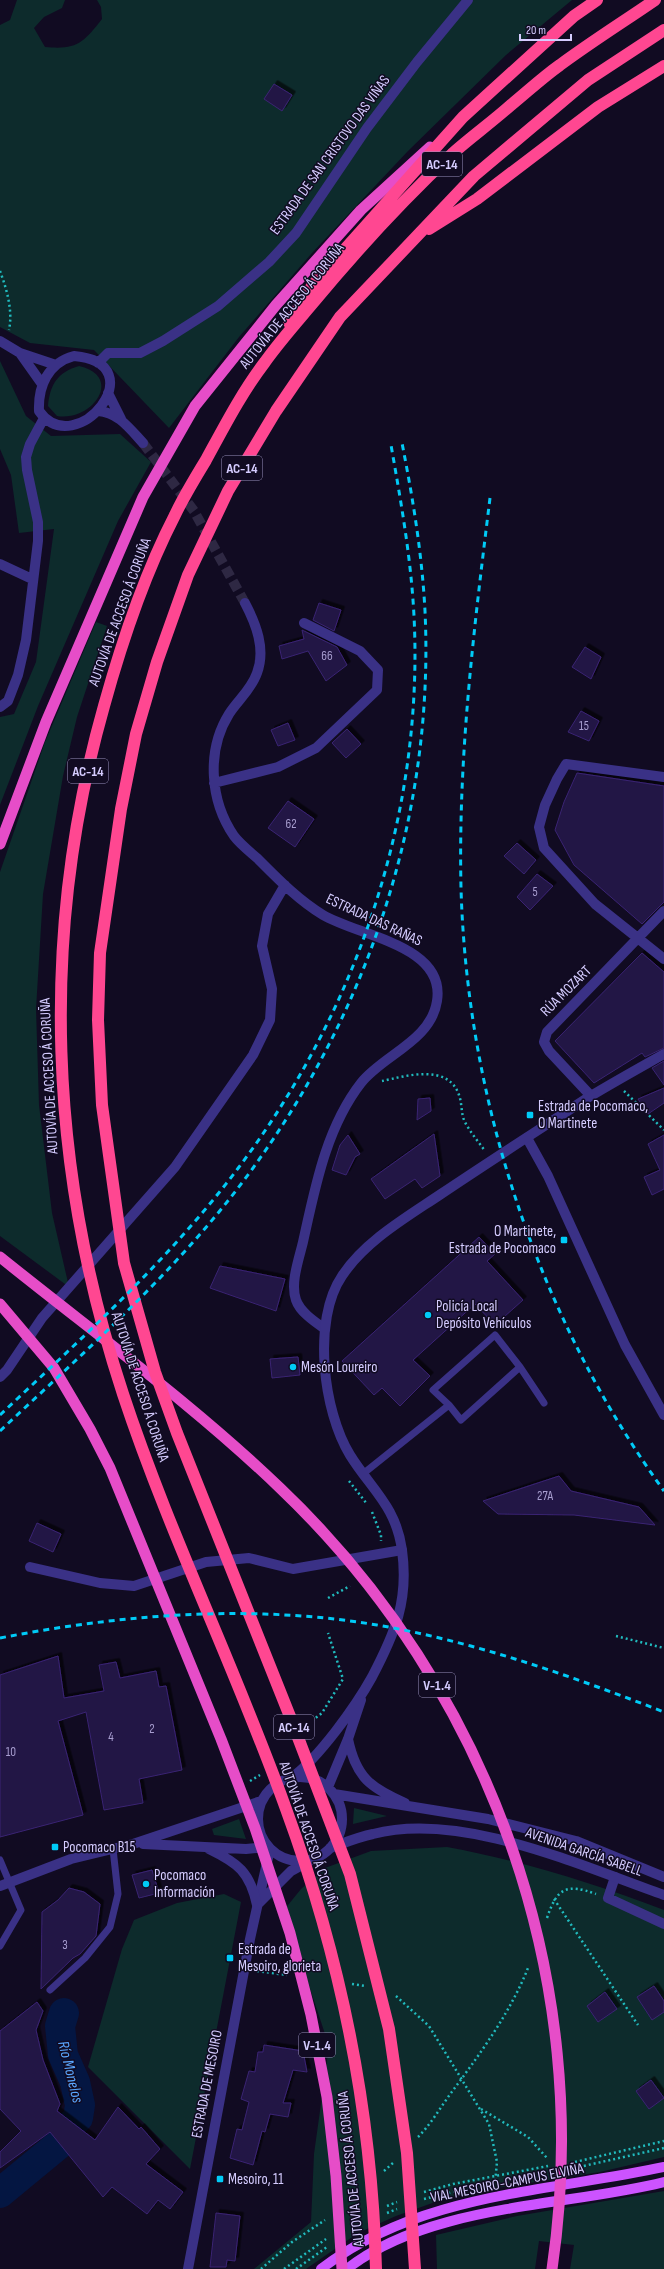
<svg xmlns="http://www.w3.org/2000/svg" width="664" height="2269" font-family="'Sofia Sans Condensed',sans-serif">
  <defs>
    <filter id="shadow"><feDropShadow dx="3.5" dy="-3.5" stdDeviation="0" flood-color="#0009"/></filter>
  </defs>
  <rect width="100%" height="100%" fill="#110b22"/>
  <path fill="#0d2b2c" d="M17,0H65L62,8L44,17L34,28L45,47C77,50 83,43 102,19L101,7L97,0H572L506,55L408,151L312,253L239,337L169,428L94,350L30,343L0,327V25L10,20Z
    M0,361L26,416L51,436L120,434L151,462L118,521L38,706L0,805V717L14,714L36,662L54,529L19,533L11,475L0,449Z
    M79,366C124,376 93,422 57,416L48,406C50,384 58,372 79,366Z
    M96,622L107,626L77,717L63,776L43,894L36,1009L39,1105L52,1213L69,1287L0,1236V872L45,742Z
    M354,1808L387,1816L353,1824Z
    M239,1819L246,1839L214,1835L212,1829Z
    M447,1847C522,1861 593,1883 664,1910V2157L600,2172L477,2191L438,2201L396,2216L358,2233L306,2269H254L311,2222L314,2154L329,2046L284,1910L301,1889L325,1868L371,1851Z
    M224,1894L241,1902L190,2169L88,2067L122,1949L134,1920L177,1903Z
    M664,2191V2269H570L574,2245L539,2241L535,2269H437L436,2235L517,2216Z"/>
  <g fill="none" stroke-linecap="round" stroke-linejoin="round">
    <path stroke="#041642" stroke-width="30" d="M0,2193L63,2141L72,2124L78,2118L80,2105L75,2082L63,2055L60,2026L64,2013"/>
  </g>
  <path fill="#221545" stroke="#3a2473" filter="url(#shadow)" d="M274,84L292,95L282,111L264,99Z
    M319,603L341,610L334,631L313,620Z
    M302,630L337,647L347,665L326,681L308,651L282,659L279,646L304,639Z
    M585,647L601,657L591,679L572,667Z
    M581,711L599,721L589,741L568,732Z
    M288,723L295,740L278,746L271,730Z
    M347,729L361,744L346,758L332,743Z
    M577,773L664,786V902L642,924L574,865L555,830L564,802Z
    M288,801L314,819L295,847L268,828Z
    M517,843L536,860L524,874L504,856Z
    M537,874L553,886L530,910L517,897Z
    M642,953L664,972V1048L645,1057L642,1053L594,1083L555,1041Z
    M664,1061V1085L652,1068Z
    M664,1088V1103L648,1114L638,1099Z
    M430,1098L431,1111L417,1120L418,1099Z
    M434,1134L440,1176L422,1188L415,1179L385,1199L371,1179Z
    M348,1135L360,1154L355,1157L346,1175L332,1170L340,1145Z
    M664,1135V1189L652,1195L644,1177L660,1170L648,1144Z
    M479,1237L495,1254L487,1261L523,1300L495,1325L475,1304L413,1360L430,1376L400,1406L382,1388L374,1395L342,1361Z
    M220,1266L285,1279L276,1311L210,1288Z
    M298,1357L300,1375L272,1378L270,1359Z
    M559,1476L571,1491L639,1507L655,1525L574,1515L498,1514L483,1501Z
    M37,1523L61,1534L53,1552L29,1541Z
    M58,1656L64,1698L104,1691L99,1665L116,1662L120,1678L156,1671L159,1687L166,1686L182,1770L139,1779L143,1803L104,1810L86,1712L58,1721L83,1815L0,1837V1675Z
    M152,1870L159,1893L139,1898L132,1875Z
    M69,1888L84,1892L100,1904L96,1936L80,1954L73,1958L41,1989L42,1912L58,1900Z
    M654,1986L664,2001V2012L652,2020L637,1997Z
    M605,1992L617,2009L598,2022L587,2006Z
    M37,2002L43,2011L36,2030L43,2060L60,2104L57,2111L95,2140L118,2107L139,2129L141,2127L160,2149L146,2164L183,2192L170,2209L158,2200L147,2214L112,2187L103,2197L50,2132L0,2168V2152L21,2131L0,2109V2031Z
    M264,2045L303,2051L307,2072L293,2070L283,2103H291L288,2117L270,2114L265,2132L262,2131L253,2165L230,2158L237,2129L242,2130L249,2102L241,2099L249,2071L255,2072L258,2052H263Z
    M651,2080L664,2098L649,2109L636,2091Z
    M216,2213L240,2216L235,2261L227,2260L226,2267H210Z"/>
  <g fill="none" stroke-linecap="round" stroke-linejoin="round">
    <path stroke="#2e2843" stroke-width="10" stroke-dasharray="10 5" stroke-linecap="butt" d="M143,443L194,511L245,603"/>
    <path stroke="#21bbbe" stroke-width="2.5" stroke-dasharray="2 3" stroke-linecap="butt" d="M0,271C7,290 13,311 9,330
      M382,1081C406,1076 448,1063 459,1095C462,1103 461,1112 464,1120C469,1131 478,1141 485,1151
      M624,1091L664,1130
      M349,1481L367,1504
      M372,1512L381,1535V1541
      M328,1598L350,1586
      M616,1636L664,1648
      M308,1724L322,1713L343,1679L328,1633
      M250,1781L260,1775
      M554,1899L638,2025
      M547,1918C557,1888 566,1883 596,1894
      M257,1971L287,1975
      M352,1984L365,1986
      M396,1996L429,2026L489,2124L497,2162L495,2183
      M481,2109L528,2137L547,2158
      M418,2137C431,2124 440,2108 451,2093C480,2054 510,2013 528,1968
      M575,2162L664,2141
      M579,2167L664,2148
      M384,2171L394,2162
      M424,2192L453,2184L548,2166
      M424,2199L468,2188
      M387,2206L397,2202
      M387,2213L397,2209
      M261,2269L292,2242L325,2220
      M284,2269L326,2239
      M296,2269L327,2247"/>
    <path stroke="#3a3186" stroke-width="7" d="M520,1367L544,1403
      M364,1473L449,1405L461,1420L520,1367L495,1335L433,1390L449,1405
      M0,1860L21,1910L0,1946
      M50,1990L85,1958L110,1927L118,1894L113,1849"/>
    <path stroke="#3a3186" stroke-width="10" d="M0,341L20,353L56,365
      M20,353L42,384
      M74,356C157,363 76,463 39,411C38,386 48,363 74,356Z
      M98,363L108,353H140L163,341L218,306L269,262L296,233L367,128L417,62L468,0
      M108,393L121,419
      M98,411C118,412 130,429 143,443
      M0,564L32,579
      M245,603C256,624 266,649 257,673C251,690 238,700 229,714C206,751 210,801 234,836C240,844 249,851 257,858C277,878 298,900 323,915C358,936 446,945 437,1001C431,1041 383,1055 361,1083C326,1128 315,1188 303,1242C299,1259 290,1283 296,1300C300,1312 315,1322 325,1329
      M0,707L8,701L18,675L26,640L38,541V522L27,470L26,457L30,444L44,418
      M664,777L566,764L557,779L545,805L539,827L544,848L595,904L664,959
      M214,783L278,767L316,748L377,690L378,670L360,651L304,623
      M591,1096L549,1051L544,1042L547,1032L664,911
      M527,1138L548,1176L625,1345L664,1415
      M0,1377L7,1370L42,1318L175,1167L253,1055L270,1020L272,989L262,946L268,914L285,885
      M30,1567L100,1583L134,1586L206,1562L249,1558L293,1569L402,1550
      M615,1877L608,1898L664,1924
      M258,1904L291,1871L313,1859
      M188,2269L250,1939L270,1849"/>
    <path stroke="#3a3186" stroke-width="10" d="M348,1739C356,1778 371,1788 405,1803
      M258 1819a42 42 0 1 1 84 0a42 42 0 1 1-84 0Z
      M291,1778C318,1759 356,1706 372,1677C395,1633 409,1601 402,1550C396,1506 371,1489 350,1455C323,1411 312,1320 342,1276C365,1241 407,1217 441,1194C490,1161 540,1129 589,1097C614,1082 639,1068 664,1054
      M328,1787L348,1739L361,1700
      M334,1794L488,1819L576,1841L664,1877
      M143,1844L246,1849L268,1847
      M330,1848C344,1843 358,1837 373,1834C462,1811 581,1866 664,1895
      M209,1849C238,1863 250,1872 257,1905
      M0,1886L71,1859L133,1844L261,1801"/>
    <path stroke="#cc53ff" stroke-width="10" d="M321,2269C419,2193 548,2192 664,2167
      M347,2269C429,2204 564,2207 664,2182"/>
    <path stroke="#e64dc8" stroke-width="11" d="M0,844L46,722L143,497L195,406L276,305L361,210L430,147
      M0,1257C93,1332 194,1405 280,1488C490,1688 595,1980 552,2269
      M0,1304L54,1368L90,1429L110,1468L221,1739L255,1828L290,1933L311,2015L327,2097L336,2176L342,2269"/>
    <path stroke="#ff4791" stroke-width="12" d="M429,229L477,199L598,107L664,66
      M289,323L312,286L463,117L574,16L597,0
      M376,2269C372,2113 340,1956 286,1809C236,1669 170,1536 123,1394C49,1169 39,935 104,706C122,641 144,575 175,515C184,496 195,478 206,460C224,427 242,392 265,362C280,341 297,322 313,303C356,251 403,200 452,154C471,137 492,122 511,105C527,92 543,77 560,65C591,42 623,22 655,0
      M415,2269L407,2153L389,2029L350,1874L291,1719L177,1433L155,1372L124,1263L102,1105L98,1020L100,953L121,809L136,734L157,662L188,575L228,491L276,411L340,317L474,176L588,80L664,30"/>
    <path stroke="#00cbf7" stroke-width="3" stroke-dasharray="6 5" stroke-linecap="butt" d="M490,498C474,628 458,757 461,888C467,1101 538,1317 664,1491
      M0,1415C83,1337 170,1259 239,1167C357,1011 424,813 414,616C411,558 401,502 391,445
      M0,1431C80,1356 163,1283 231,1197C362,1031 435,823 425,611C422,554 413,499 402,443
      M0,1638C124,1614 252,1604 377,1625C476,1642 571,1676 664,1712"/>
  </g>
  <g fill="#00cbf7" stroke="#110b22" stroke-width="1.5">
    <rect x="526" y="1111" width="8" height="8" rx="2"/>
    <rect x="560" y="1236" width="8" height="8" rx="2"/>
    <circle cx="428" cy="1315" r="4"/>
    <circle cx="293" cy="1367" r="4"/>
    <rect x="51" y="1843" width="8" height="8" rx="2"/>
    <circle cx="146" cy="1884" r="4"/>
    <rect x="226" y="1954" width="8" height="8" rx="2"/>
    <rect x="216" y="2175" width="8" height="8" rx="2"/>
  </g>
  <g text-anchor="middle" dominant-baseline="central" stroke-width="3" stroke-linejoin="round" paint-order="stroke">
    <g font-size="13" fill="#a89ed0">
      <text x="327" y="656">66</text>
      <text x="584" y="726">15</text>
      <text x="291" y="824">62</text>
      <text x="535" y="892">5</text>
      <text x="545" y="1496">27A</text>
      <text x="152" y="1729">2</text>
      <text x="111" y="1737">4</text>
      <text x="11" y="1752">10</text>
      <text x="65" y="1945">3</text>
    </g>
    <g fill="#110b22" stroke="#9a92bd" stroke-width="1">
      <rect x="422" y="152" width="40" height="24" rx="3"/>
      <rect x="222" y="456" width="40" height="24" rx="3"/>
      <rect x="68" y="759" width="40" height="24" rx="3"/>
      <rect x="419" y="1673" width="36" height="24" rx="3"/>
      <rect x="274" y="1715" width="40" height="24" rx="3"/>
      <rect x="299" y="2033" width="36" height="24" rx="3"/>
    </g>
    <g font-size="14" font-weight="bold" fill="#d5ccff">
      <text x="442" y="164">AC-14</text>
      <text x="242" y="468">AC-14</text>
      <text x="88" y="771">AC-14</text>
      <text x="437" y="1685">V-1.4</text>
      <text x="294" y="1727">AC-14</text>
      <text x="317" y="2045">V-1.4</text>
    </g>
    <g font-size="15" fill="#d5ccff" stroke="#110b22">
      <text transform="translate(330 155) rotate(-54)">ESTRADA DE SAN CRISTOVO DAS VIÑAS</text>
      <text transform="translate(292 306) rotate(-51)">AUTOVÍA DE ACCESO Á CORUÑA</text>
      <text transform="translate(120 612) rotate(-70)">AUTOVÍA DE ACCESO Á CORUÑA</text>
      <text transform="translate(374 920) rotate(25)">ESTRADA DAS RAÑAS</text>
      <text transform="translate(566 991) rotate(-45)">RÚA MOZART</text>
      <text transform="translate(49 1076) rotate(-93)">AUTOVÍA DE ACCESO Á CORUÑA</text>
      <text transform="translate(140 1387) rotate(72)">AUTOVÍA DE ACCESO Á CORUÑA</text>
      <text transform="translate(309 1836) rotate(71)">AUTOVÍA DE ACCESO Á CORUÑA</text>
      <text transform="translate(584 1852) rotate(19)">AVENIDA GARCÍA SABELL</text>
      <text transform="translate(207 2084) rotate(-79)">ESTRADA DE MESOIRO</text>
      <text transform="translate(351 2169) rotate(-96)">AUTOVÍA DE ACCESO Á CORUÑA</text>
      <text transform="translate(507 2183) rotate(-11)">VIAL MESOIRO-CAMPUS ELVIÑA</text>
    </g>
    <g font-size="15" fill="#d5ccff" stroke="#110b22" text-anchor="start">
      <text x="538" y="1106">Estrada de Pocomaco,<tspan x="538" dy="17">O Martinete</tspan></text>
      <text x="556" y="1231" text-anchor="end">O Martinete,<tspan x="556" dy="17">Estrada de Pocomaco</tspan></text>
      <text x="436" y="1306">Policía Local<tspan x="436" dy="17">Depósito Vehículos</tspan></text>
      <text x="301" y="1367">Mesón Loureiro</text>
      <text x="63" y="1847">Pocomaco B15</text>
      <text x="154" y="1875">Pocomaco<tspan x="154" dy="17">Información</tspan></text>
      <text x="238" y="1949">Estrada de<tspan x="238" dy="17">Mesoiro, glorieta</tspan></text>
      <text x="228" y="2179">Mesoiro, 11</text>
    </g>
    <g font-size="16" font-style="italic" fill="#5aa6ff" stroke="#110b22">
      <text transform="translate(70 2072) rotate(76)">Río Monelos</text>
    </g>
  </g>
  <path d="M520 34v6h51v-6" fill="none" stroke="#d5ccff" stroke-width="2"/>
  <text x="526" y="34" font-size="12" fill="#d5ccff" stroke="#110b22" stroke-width="3" paint-order="stroke">20 m</text>
</svg>
